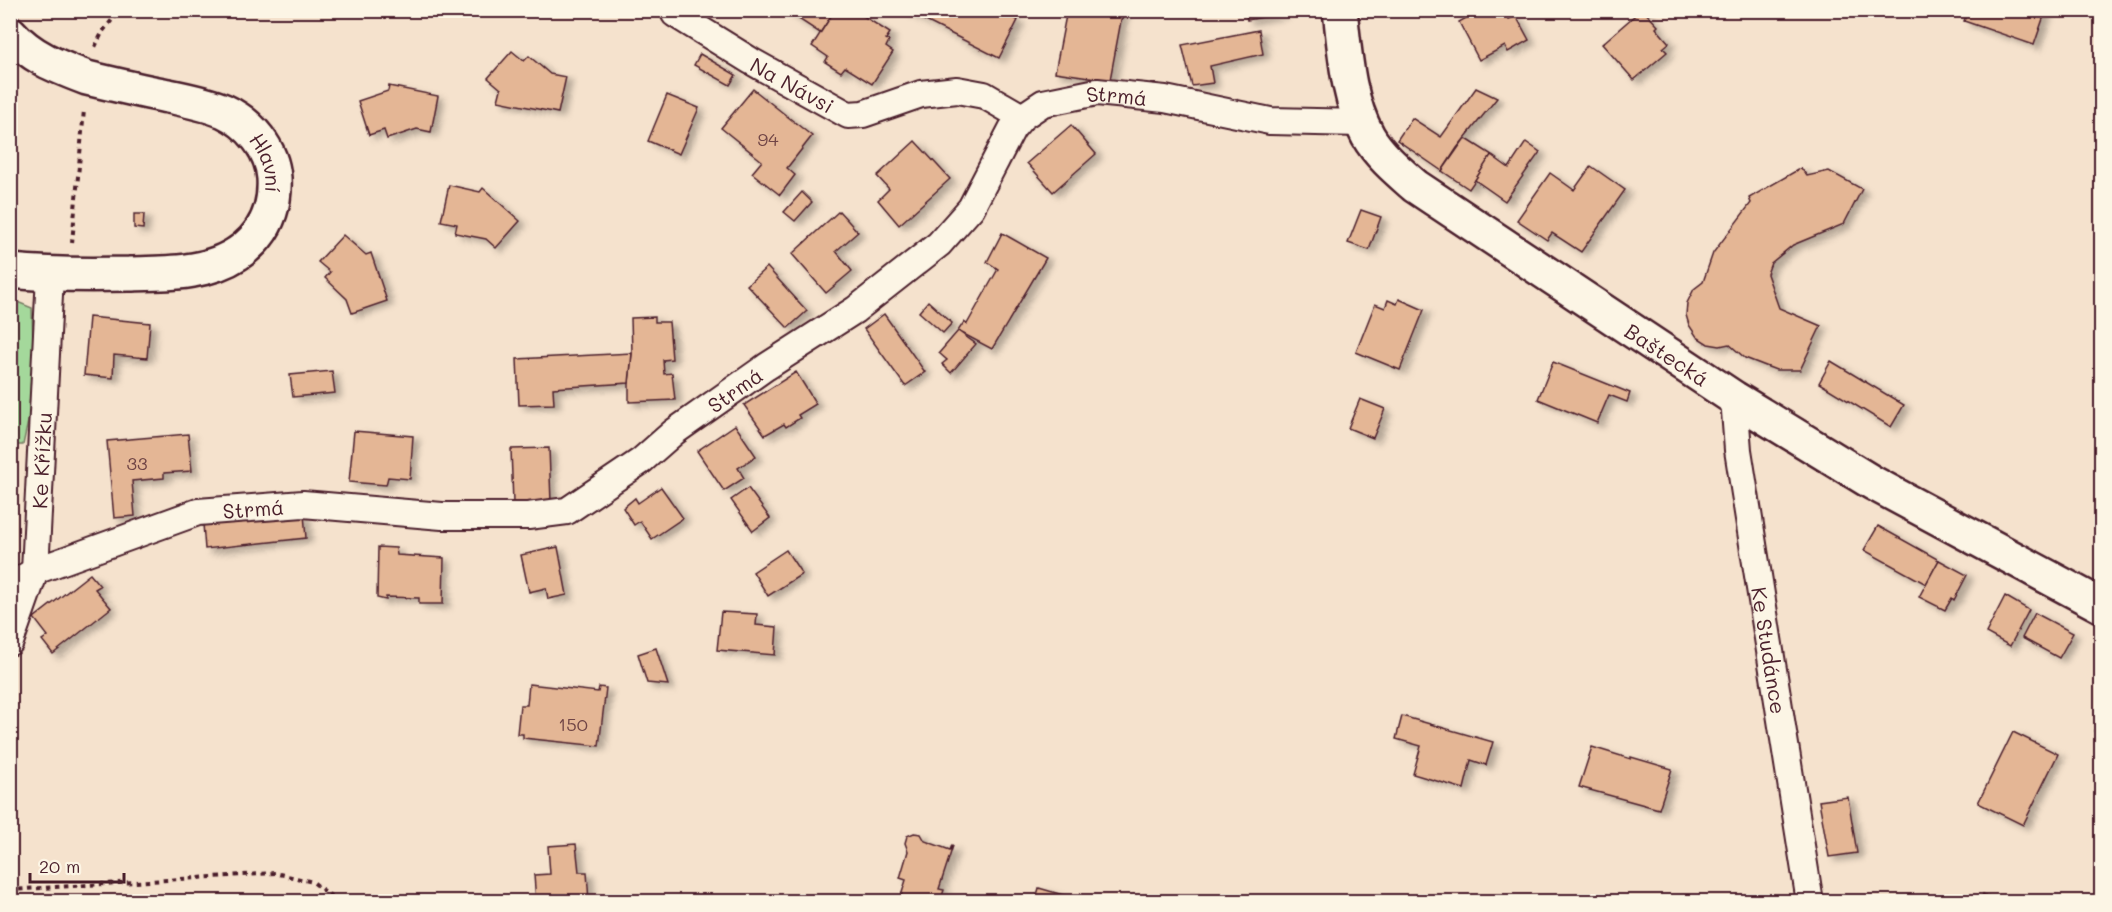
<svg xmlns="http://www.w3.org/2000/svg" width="2112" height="912" font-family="Mali,sans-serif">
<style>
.green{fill:#a4d89b;stroke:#777c63;stroke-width:1.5}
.building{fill:#e4b695;stroke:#4a1f2b;stroke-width:1.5;filter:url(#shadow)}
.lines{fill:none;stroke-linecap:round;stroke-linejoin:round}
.street-casing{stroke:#4a1f2b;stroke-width:30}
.secondary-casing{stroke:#4a1f2b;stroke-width:38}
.path{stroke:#4a1f2b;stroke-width:4;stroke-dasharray:4.5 4.5;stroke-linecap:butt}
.street{stroke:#fcf5e5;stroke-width:26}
.secondary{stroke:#fcf5e5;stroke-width:33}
.labels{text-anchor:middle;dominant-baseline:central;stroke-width:6;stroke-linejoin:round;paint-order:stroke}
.number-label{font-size:18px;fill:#704546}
.street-label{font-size:21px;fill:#4a1f2b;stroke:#fcf5e5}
</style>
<defs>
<filter id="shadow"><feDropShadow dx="6" dy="4" stdDeviation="3" flood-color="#0004"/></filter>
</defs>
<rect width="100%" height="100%" fill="#f5e2cd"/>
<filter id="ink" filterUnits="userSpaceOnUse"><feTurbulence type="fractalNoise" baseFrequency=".0167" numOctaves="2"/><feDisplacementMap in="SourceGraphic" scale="12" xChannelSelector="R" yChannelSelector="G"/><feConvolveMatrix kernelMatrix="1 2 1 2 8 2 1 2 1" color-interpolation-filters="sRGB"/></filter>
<g filter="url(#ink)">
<polygon class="green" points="10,299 32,308 34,393 23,445 11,445"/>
<g class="building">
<polygon points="785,10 826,10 832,15 820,33"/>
<polygon points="835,10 854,10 890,33 886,39 889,41 886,47 893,52 872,84 845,67 841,72 825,62 828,57 812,46"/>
<polygon points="904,10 998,10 1018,20 999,58"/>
<polygon points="1067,10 1123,10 1110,80 1055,72"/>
<polygon points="1245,10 1283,10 1283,13 1247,20"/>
<polygon points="1480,10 1504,10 1509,19 1516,16 1529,40 1508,52 1505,46 1479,60 1459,22"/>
<polygon points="1641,10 1643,10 1658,26 1656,28 1669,43 1663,48 1667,52 1634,80 1602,44"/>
<polygon points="1968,10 2046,10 2034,45 1964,21"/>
<polygon points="1259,30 1263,54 1210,66 1213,83 1192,86 1182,45"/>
<polygon points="512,51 524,61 529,56 550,74 566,77 558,113 498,101 501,89 488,78"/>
<polygon points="700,54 736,75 730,85 694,65"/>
<polygon points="389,86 438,96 431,132 417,129 387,139 384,130 369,135 358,101 388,91"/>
<polygon points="1476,88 1497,98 1457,148 1442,171 1397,140 1412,118 1441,137"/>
<polygon points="753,89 812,136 787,168 795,175 780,195 752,173 762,161 721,128"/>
<polygon points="667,95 699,108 679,154 648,141"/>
<polygon points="1071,125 1096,154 1053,192 1027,163"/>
<polygon points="1465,138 1492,155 1469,189 1442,171"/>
<polygon points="915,141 950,179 899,225 878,200 889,189 877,176"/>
<polygon points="1526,142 1540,152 1505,201 1475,180 1491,155 1509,168"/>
<polygon points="1591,166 1625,190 1581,252 1552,233 1547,240 1517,220 1550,173 1574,190"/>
<polygon points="1801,168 1807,176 1829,171 1862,189 1844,224 1793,245 1771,263 1767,274 1779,308 1821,326 1800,370 1776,370 1745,358 1729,344 1720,346 1708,344 1697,337 1689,325 1686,315 1687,303 1694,289 1703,282 1713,253 1751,203 1749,198"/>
<polygon points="449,185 480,192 483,188 520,221 496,248 486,239 455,233 457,224 441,221"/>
<polygon points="802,192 812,202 795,221 784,212"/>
<polygon points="1361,210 1381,217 1369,250 1348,243"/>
<polygon points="839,211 858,232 836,251 852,271 826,293 792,254"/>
<polygon points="134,214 144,214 143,229 134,228"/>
<polygon points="1002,233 1046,258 992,349 958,331 964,322 967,324 998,269 987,262"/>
<polygon points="343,235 366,255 371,253 387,301 352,313 347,299 325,278 330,272 318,262"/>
<polygon points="767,267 807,311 788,328 747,285"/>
<polygon points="1399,299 1424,310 1400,370 1356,352 1375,304 1385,308 1388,300 1397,304"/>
<polygon points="928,301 952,323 943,333 919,312"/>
<polygon points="884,314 925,372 905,386 864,329"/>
<polygon points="89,317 150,323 147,358 114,355 113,378 84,375"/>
<polygon points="655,317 655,322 669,322 672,359 663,360 664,374 672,373 675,400 629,402 629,383 632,353 631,318"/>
<polygon points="958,331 976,344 951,373 942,364 947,360 939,353"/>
<polygon points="632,353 629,383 553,388 554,404 519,405 517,359"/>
<polygon points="1831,361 1904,405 1891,427 1819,383"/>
<polygon points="1553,362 1630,393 1627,402 1609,395 1597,423 1538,399"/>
<polygon points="332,371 335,393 293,397 290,375"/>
<polygon points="796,372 816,404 798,415 800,418 786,427 784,424 765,435 744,405"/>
<polygon points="1360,399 1385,409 1373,438 1348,428"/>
<polygon points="735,425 756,456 738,468 744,478 724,491 697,451"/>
<polygon points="354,431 413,436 410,479 388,477 386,485 349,482"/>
<polygon points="188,434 192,471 164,473 164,478 132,481 135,516 114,518 107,441"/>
<polygon points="549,448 551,502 513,503 511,449"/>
<polygon points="661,487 683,518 652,539 640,521 634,525 623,508 635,498 638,503"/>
<polygon points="748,488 770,518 753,531 731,500"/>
<polygon points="304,514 306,538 205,549 203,524"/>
<polygon points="1878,526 1939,560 1926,584 1864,550"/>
<polygon points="378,547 396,548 397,555 444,558 443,604 419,604 419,598 386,597 386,600 377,598"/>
<polygon points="558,547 567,595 548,599 546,588 529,592 521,555"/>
<polygon points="786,550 802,574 768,596 753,572"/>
<polygon points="1939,560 1967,575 1954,600 1952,598 1945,610 1919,597"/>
<polygon points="90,574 100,586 95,589 111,608 53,654 42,640 48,636 34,618"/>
<polygon points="2005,596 2029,610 2010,646 1986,633"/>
<polygon points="721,612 757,614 756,625 777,627 775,655 717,650"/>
<polygon points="2035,613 2073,633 2059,658 2022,638"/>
<polygon points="656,648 668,685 647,683 638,654"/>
<polygon points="529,684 598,692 599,687 606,688 599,746 523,738 523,734 517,734 520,705 527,705"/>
<polygon points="1402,716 1493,742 1486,765 1471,760 1464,789 1413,774 1421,746 1396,739"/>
<polygon points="2102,717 2102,735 2094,731"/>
<polygon points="2013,732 2058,754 2023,825 1978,803"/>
<polygon points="1592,747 1631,759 1631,757 1672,769 1659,809 1579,787"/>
<polygon points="1848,797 1857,853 1829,857 1819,801"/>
<polygon points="914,833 921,834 925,841 950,850 952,845 953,846 939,889 944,890 940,902 920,902 901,896 906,880 900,878 908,851 905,843 907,836"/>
<polygon points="576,844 579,872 587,872 589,902 536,902 534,875 550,874 548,846"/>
<polygon points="1039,888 1087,902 1035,902"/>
<polygon points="1983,894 1999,902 1979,902"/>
</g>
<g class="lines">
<g class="street-casing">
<g id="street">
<path id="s1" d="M675,10V14L751,61L848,115L863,114L921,94L957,90L984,95L1022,117"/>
<path id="s2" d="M1734,398L1738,450L1810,902"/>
<path id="s3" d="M10,586L35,571L198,512L303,504L442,516H528L567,511L641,461L674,432L766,367L855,310L939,244L971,208L1012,129L1022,117L1043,103L1097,92L1165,99L1270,121L1362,123"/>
<path id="s4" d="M10,642L35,571L50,275"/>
</g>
</g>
<g class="secondary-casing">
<g id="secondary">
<path id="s5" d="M1340,10C1345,52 1347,98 1368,136C1379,155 1398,171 1415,186L1734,398L1873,483L2102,606"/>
<path id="s6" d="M10,33C31,57 58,67 87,78C112,84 137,90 163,95C183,99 205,103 224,111C250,123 272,149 274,178C277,230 242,262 193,270C172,274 150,273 129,274C89,275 50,275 10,271"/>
</g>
</g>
<g class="path">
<polyline points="95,47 103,31 120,10"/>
<polyline points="72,243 84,110"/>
<polyline points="10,890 275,873 313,882 338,902"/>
</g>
<use href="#street" class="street"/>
<use href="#secondary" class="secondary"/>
</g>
</g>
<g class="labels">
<g class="number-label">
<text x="768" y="139">94</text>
<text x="137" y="463">33</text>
<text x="573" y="724">150</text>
</g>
<g class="street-label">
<text stroke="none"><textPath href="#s1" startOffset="141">Na Návsi</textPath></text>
<text stroke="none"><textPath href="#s3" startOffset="1284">Strmá</textPath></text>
<text stroke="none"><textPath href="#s6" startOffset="302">Hlavní</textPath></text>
<text stroke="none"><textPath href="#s5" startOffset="502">Baštecká</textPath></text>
<text stroke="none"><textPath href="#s3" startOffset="780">Strmá</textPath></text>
<text stroke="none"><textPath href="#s4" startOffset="186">Ke Křížku</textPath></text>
<text stroke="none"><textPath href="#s3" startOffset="258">Strmá</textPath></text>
<text stroke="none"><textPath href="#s2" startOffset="255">Ke Studánce</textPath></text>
</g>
</g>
<rect width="2112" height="912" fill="none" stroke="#fcf5e5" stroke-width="36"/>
<rect x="18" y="18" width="2076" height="876" fill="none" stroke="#4a1f2b" stroke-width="2" filter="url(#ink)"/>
<path d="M30 873v9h94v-9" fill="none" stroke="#4a1f2b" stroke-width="3"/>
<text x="39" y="873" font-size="18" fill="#4a1f2b" stroke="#fcf5e5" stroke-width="4.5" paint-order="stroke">20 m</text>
</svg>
